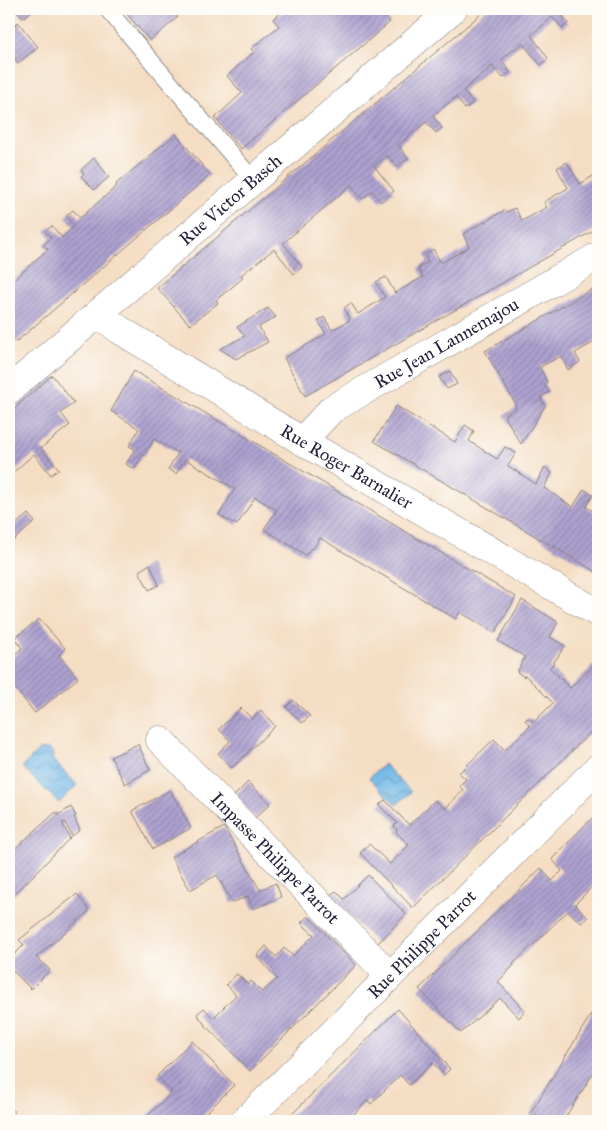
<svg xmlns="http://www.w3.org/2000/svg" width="607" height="1130" font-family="'IM FELL Great Primer',serif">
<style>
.water{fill:url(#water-waves);stroke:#486c91}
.building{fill:url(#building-hatch)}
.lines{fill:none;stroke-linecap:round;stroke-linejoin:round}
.service-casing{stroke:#8b807e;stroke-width:18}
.minor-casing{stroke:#8b807e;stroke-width:29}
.service{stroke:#fff;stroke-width:16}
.minor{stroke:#fff;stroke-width:28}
.labels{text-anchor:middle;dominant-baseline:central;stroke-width:4;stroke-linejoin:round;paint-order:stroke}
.street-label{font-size:18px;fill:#22223b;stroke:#fdfcf7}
</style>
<defs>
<pattern id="water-waves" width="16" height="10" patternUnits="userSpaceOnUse" patternTransform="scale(1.25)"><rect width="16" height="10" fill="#6fb7e7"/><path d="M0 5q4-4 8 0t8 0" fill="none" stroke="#5b94bc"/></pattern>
<pattern id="building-hatch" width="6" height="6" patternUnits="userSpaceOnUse" patternTransform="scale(1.25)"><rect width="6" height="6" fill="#aea2d0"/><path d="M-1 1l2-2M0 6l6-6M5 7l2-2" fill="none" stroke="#8d84aa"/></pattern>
</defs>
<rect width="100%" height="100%" fill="#fdfcf7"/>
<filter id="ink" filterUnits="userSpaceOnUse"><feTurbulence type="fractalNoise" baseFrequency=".02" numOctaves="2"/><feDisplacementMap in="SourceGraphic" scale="10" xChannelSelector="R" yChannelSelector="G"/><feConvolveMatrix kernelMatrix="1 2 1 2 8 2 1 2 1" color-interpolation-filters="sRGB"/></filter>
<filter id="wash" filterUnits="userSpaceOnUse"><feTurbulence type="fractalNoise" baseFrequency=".0096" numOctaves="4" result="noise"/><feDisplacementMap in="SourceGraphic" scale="20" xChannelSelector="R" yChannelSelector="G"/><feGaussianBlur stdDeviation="1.12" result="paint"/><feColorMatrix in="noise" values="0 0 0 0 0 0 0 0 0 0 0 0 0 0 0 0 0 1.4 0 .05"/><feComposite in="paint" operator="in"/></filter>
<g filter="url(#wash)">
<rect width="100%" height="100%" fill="#f4ddc2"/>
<g class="water">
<path d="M40,749L42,750L49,749C53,752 54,755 52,759L77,785L59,803L22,767Z"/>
<polygon points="384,764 411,792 396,805 369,778"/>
</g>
<g id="blocks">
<g class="building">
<polygon points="16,9 34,9 23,18"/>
<polygon points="131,9 172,9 178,17 150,41 126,13"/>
<polygon points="286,9 353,9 355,11 359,9 378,9 390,22 241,149 215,118 242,93 227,76 254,52 251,49 279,26 273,19"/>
<polygon points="487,9 561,9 558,11 568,23 562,28 552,17 531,35 548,58 541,65 522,43 501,60 510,72 503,78 492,66 463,91 473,103 465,109 456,97 433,116 442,128 436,133 426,122 398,145 408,158 397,167 387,155 374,166 394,191 381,202 372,191 362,199 351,185 283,243 302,267 294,274 274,249 241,275 243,278 216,300 218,303 190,325 157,288"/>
<polygon points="18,22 38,47 18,63 9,51 9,31"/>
<polygon points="176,134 210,175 16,342 9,334 9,284 48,249 43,245 51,238 45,231 52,226 62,238 74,226 66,216 73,210 80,218 117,186 116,184"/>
<polygon points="94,158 109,177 94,190 81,176 84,174 81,170"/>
<polygon points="567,162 580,184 598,173 598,228 305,396 284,358 326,334 318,321 324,317 332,330 350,320 344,308 351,303 358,314 385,297 376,282 386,277 395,293 423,277 418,268 428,262 425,255 433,249 441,263 469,247 463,234 505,210 507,212 515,208 522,221 547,207 544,202 568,188 557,168"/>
<polygon points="598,286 598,340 575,353 580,362 568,370 561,356 540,367 547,382 544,384 549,392 540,397 545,406 521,444 504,415 516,408 515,403 485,351"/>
<polygon points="268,308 276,317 259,327 268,342 236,359 220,349 245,336 237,327"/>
<polygon points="134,371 516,597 495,633 460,612 456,619 320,538 313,549 311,548 306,555 264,529 277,510 255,497 237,525 225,519 219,515 235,489 185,459 176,474 168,469 178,453 154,439 144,456 143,455 134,469 126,464 135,449 129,446 139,429 111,411"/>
<polygon points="450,371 457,384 447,389 439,377"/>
<polygon points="52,375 74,403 61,413 70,425 41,448 59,469 51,475 34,454 9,476 9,413"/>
<polygon points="396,406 455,442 465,425 474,431 469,441 497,459 505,447 516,453 508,466 536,484 545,467 552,473 544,488 573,507 584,489 593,495 586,507 598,514 598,573 374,441"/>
<polygon points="28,514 35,522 9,544 9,530"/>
<polygon points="150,564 159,585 149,590 139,571"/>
<polygon points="522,600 558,622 550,637 565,646 550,668 570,688 598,661 598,725 413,908 360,853 369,844 390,864 409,845 396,832 397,830 394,826 397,823 379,805 385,800 409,825 435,800 445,809 463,790 459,786 466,779 459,773 466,766 494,739 505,750 530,726 525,720 529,718 534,722 553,703 525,675 524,677 517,672 525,657 498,641"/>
<polygon points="39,619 65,648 59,655 78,678 35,713 9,681 9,660 22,648 15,638"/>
<polygon points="293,700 310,716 302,723 286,707"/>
<polygon points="241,708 252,719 261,710 275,726 232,768 218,753 230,741 219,729"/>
<polygon points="138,744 150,770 125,784 111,757"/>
<polygon points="248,782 270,804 255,818 234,796"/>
<polygon points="170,790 191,828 153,849 132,811"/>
<polygon points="71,807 76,816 74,817 80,830 72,836 65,822 62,823 70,838 9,900 9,854 56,812 58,815"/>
<polygon points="598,812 598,881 575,904 588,918 581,923 568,911 513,964 514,965 498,982 525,1011 519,1018 500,998 461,1033 419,989 541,868 552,881 562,871 552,859"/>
<polygon points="224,827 260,890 276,883 281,897 253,909 248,896 232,903 217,875 190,890 171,857"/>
<polygon points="368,875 406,914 377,944 330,895 336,891 344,899"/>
<polygon points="77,894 89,910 85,915 36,957 50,970 31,989 9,967 9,960 24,945 19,940"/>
<polygon points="308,916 356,965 250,1071 205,1025 197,1014 204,1008 213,1018 236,995 226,984 237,974 248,985 251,981 262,992 277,979 257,956 266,946 276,957 284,948 293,956 314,935 301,923"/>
<polygon points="598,1003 598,1066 563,1121 548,1121 530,1114"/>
<polygon points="398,1009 450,1069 444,1075 433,1063 409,1085 400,1075 371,1104 368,1100 347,1121 285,1121"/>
<polygon points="192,1041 234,1085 198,1121 142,1121 172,1092 157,1076"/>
<polygon points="9,1107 15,1112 9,1119"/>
</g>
</g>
</g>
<g filter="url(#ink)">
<use href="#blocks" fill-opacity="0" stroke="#8b807e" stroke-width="1"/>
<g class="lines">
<g class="service-casing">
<polyline id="service" points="107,9 254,181"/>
</g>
<g class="minor-casing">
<g id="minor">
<path id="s1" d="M99,314L120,330L302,441L598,613"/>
<path id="s2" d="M9,390L453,9"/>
<path id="s3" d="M302,441L332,409L598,256"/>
<path id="s4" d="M160,740L390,976"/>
<path id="s5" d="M245,1121L598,768"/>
</g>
</g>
<use href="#service" class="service"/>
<use href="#minor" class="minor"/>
</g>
</g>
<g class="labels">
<g class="street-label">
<text stroke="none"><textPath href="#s2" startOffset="292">Rue Victor Basch</textPath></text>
<text stroke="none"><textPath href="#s3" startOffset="176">Rue Jean Lannemajou</textPath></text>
<text stroke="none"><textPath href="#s1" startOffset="291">Rue Roger Barnalier</textPath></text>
<text stroke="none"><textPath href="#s4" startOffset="165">Impasse Philippe Parrot</textPath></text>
<text stroke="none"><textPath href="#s5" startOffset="250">Rue Philippe Parrot</textPath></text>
</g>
</g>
<rect width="607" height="1130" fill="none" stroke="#fdfcf7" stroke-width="30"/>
</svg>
